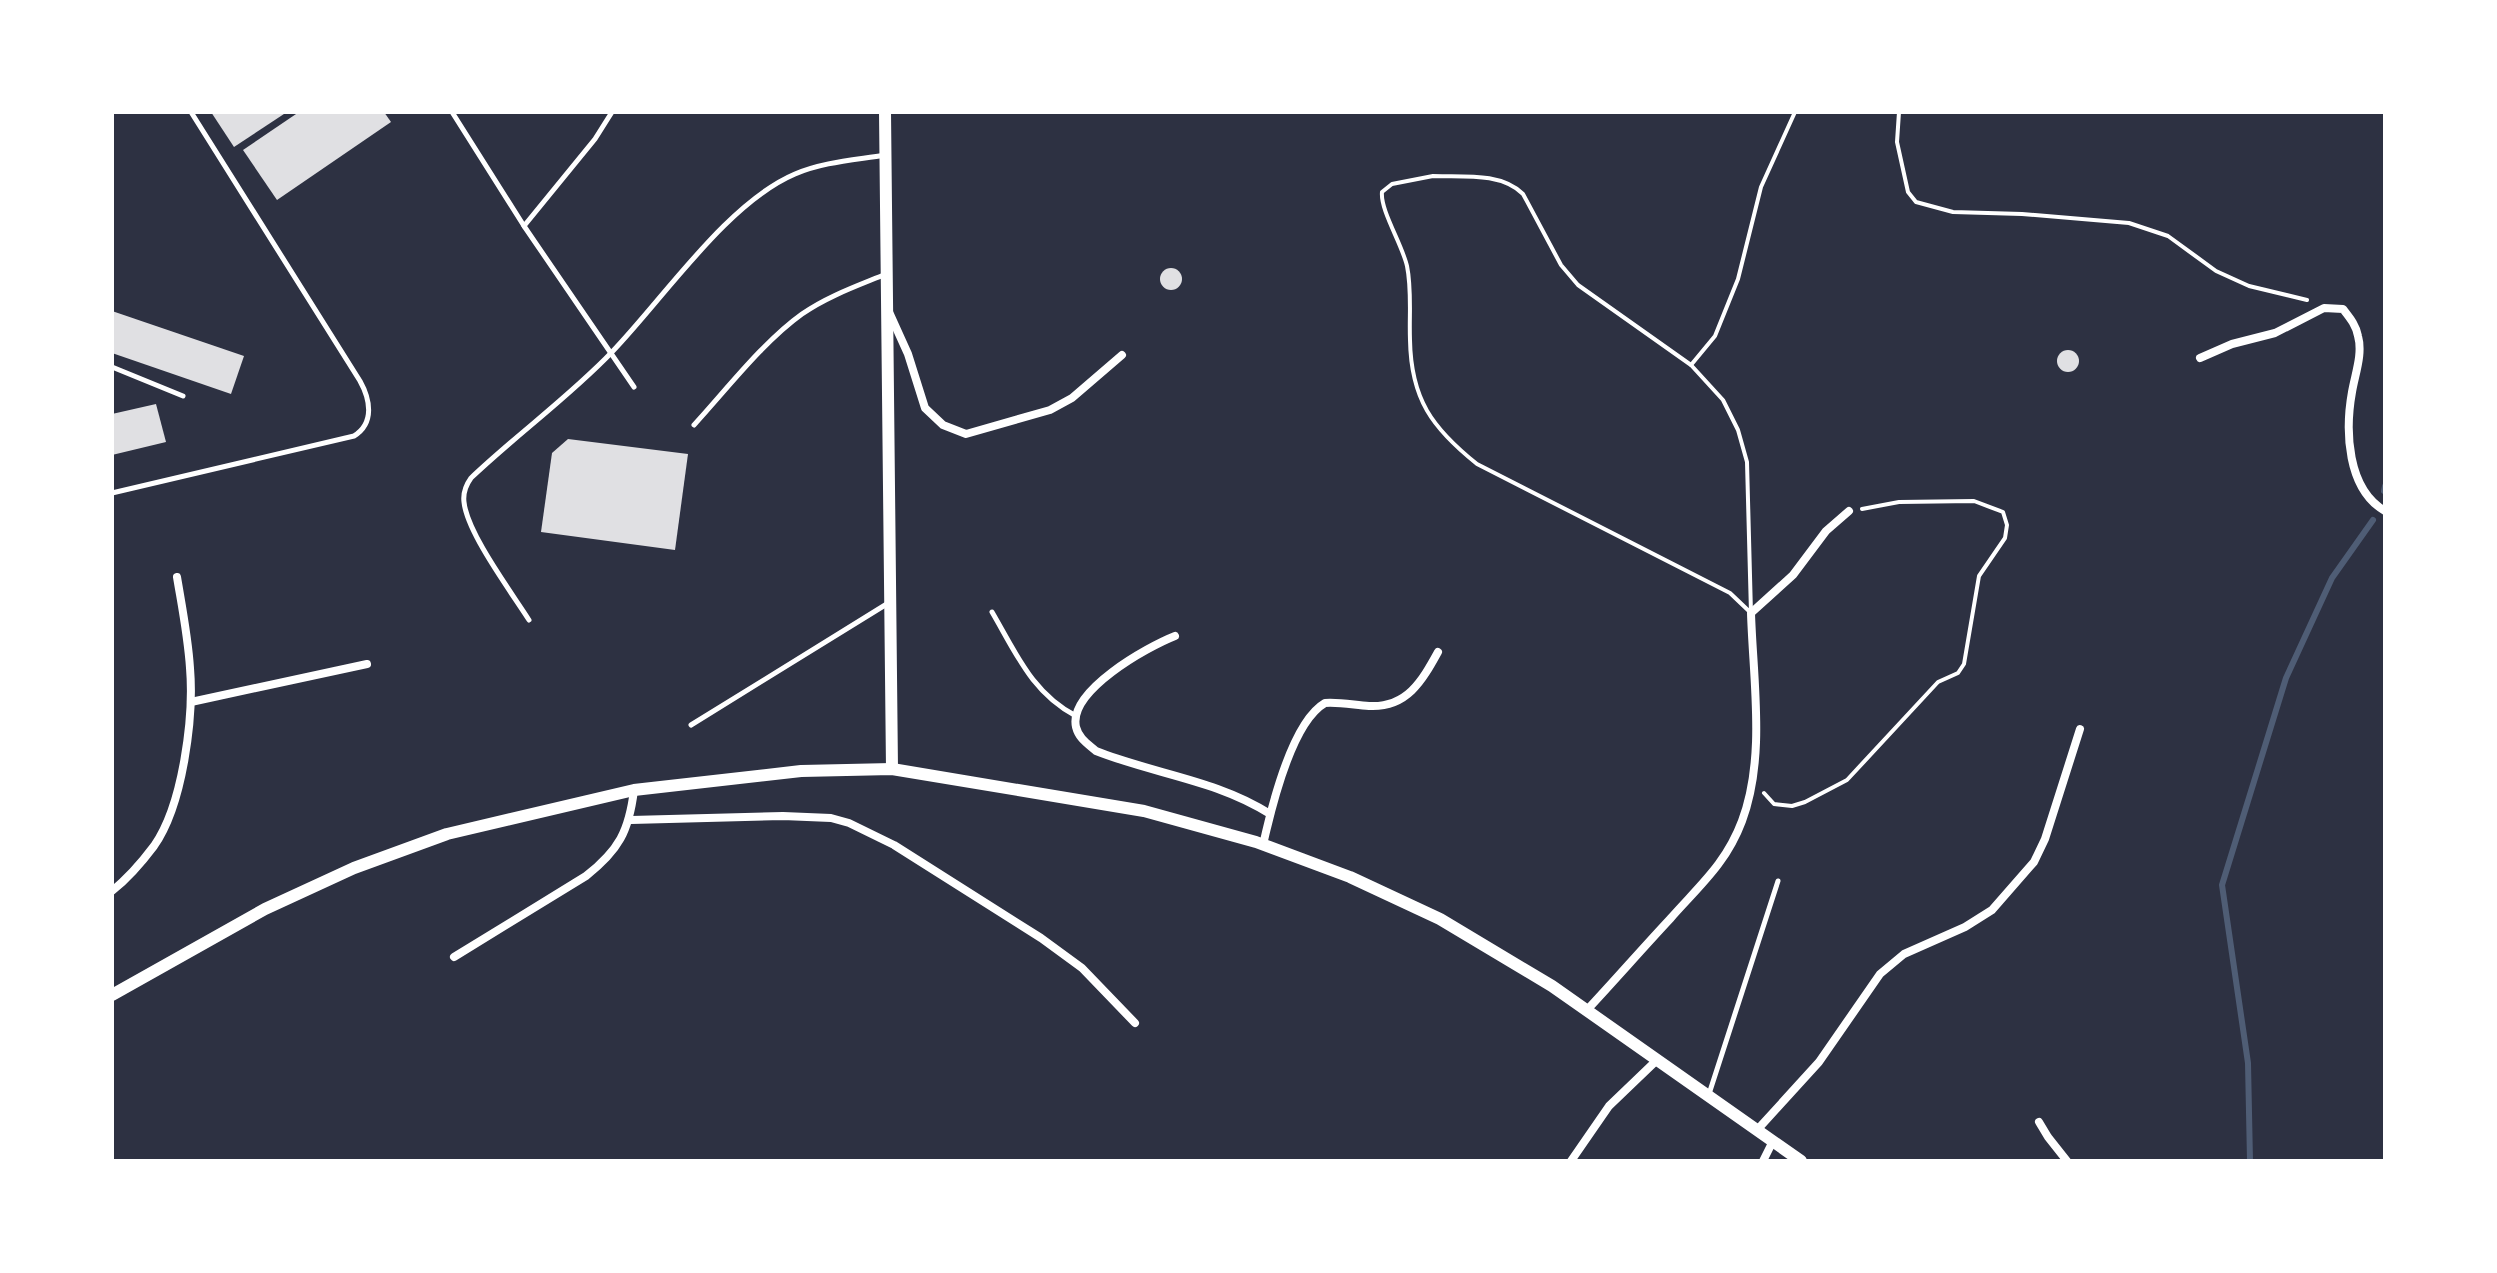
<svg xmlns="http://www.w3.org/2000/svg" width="2497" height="1273" font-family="'Golos Text',sans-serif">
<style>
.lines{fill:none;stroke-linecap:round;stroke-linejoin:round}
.stream{stroke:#4f5d75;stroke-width:6}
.building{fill:#e0e0e3}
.path{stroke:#fff;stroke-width:4}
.service{stroke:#fff;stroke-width:5}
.minor{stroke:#fff;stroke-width:8}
.tertiary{stroke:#fff;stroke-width:12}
</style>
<rect width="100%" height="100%" fill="#2d3142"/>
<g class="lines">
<g class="stream">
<polyline points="2384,491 2385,486"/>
<polyline points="2250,1161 2248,1063 2222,885 2286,678 2332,578 2373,520"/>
</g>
</g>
<g class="building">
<polygon points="211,112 287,112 234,147"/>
<polygon points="299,112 384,112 391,122 277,200 243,150"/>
<circle cx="1171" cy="279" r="11"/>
<polygon points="112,311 244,356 231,394 112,353"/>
<circle cx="2068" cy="361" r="11"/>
<polygon points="156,404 166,442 112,455 112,414"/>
<polygon points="568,439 688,454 675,550 541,532 552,453"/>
</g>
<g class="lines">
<g class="path">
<polyline points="1899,112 1897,142 1908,192 1916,202 1953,212 2022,214 2129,223 2168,236 2216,271 2249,286 2307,300"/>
<path d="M1433,176C1462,177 1501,172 1523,194L1561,265L1578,285L1691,365L1723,400L1738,430L1747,462L1751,613L1730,593L1477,464C1432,428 1411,399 1410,340C1409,316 1412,290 1407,266C1402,244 1380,210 1382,192L1392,184Z"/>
<polyline points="1691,365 1715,336 1738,279 1761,187 1795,112"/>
<polyline points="1764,793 1774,804 1792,806 1805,802 1847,780 1938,682 1958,673 1964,664 1979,576 2005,538 2007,525 2003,512 1974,501 1899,502 1862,509"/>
</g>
<g class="service">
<polyline points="452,112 524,226 634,387"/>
<polyline points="524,226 595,139 612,112"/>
<polyline points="112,367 183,396"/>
<path d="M694,425C727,389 763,342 802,314C828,296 857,286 886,274"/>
<path d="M112,493L354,436C375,423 370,399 360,381L191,112"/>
<path d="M992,612C1016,653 1032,693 1076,716"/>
<path d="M529,620C512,593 467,533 464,502C463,494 466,485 471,478C516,435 569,397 612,352C664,298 727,203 795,174C823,162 855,160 885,155"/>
<polyline points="691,725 890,602"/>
<polyline points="1709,1094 1778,881"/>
</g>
<g class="minor">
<polyline points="889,312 908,354 925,408 943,425 966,434 1050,410 1072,398 1122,355"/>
<path d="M2200,358L2232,344L2275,333L2324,308L2343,309C2350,318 2356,325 2358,336C2363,354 2355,374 2352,392C2345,431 2347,489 2385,511"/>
<path d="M1175,636C1147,647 1068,691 1076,727C1079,739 1088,744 1096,751C1154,774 1217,780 1270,814"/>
<polyline points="191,702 367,664"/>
<polyline points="631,820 783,816 831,818 849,823 894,845 1041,938 1082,968 1135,1023"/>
<path d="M1263,845C1271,809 1292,722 1325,703C1340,702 1354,705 1369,706C1407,708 1422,681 1438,652"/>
<path d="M112,891C127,879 142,862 154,846C183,805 194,717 190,668C188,637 182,607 177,577"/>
<path d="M454,957L586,876C619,850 629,831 634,790"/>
<path d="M1587,1010C1615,980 1642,949 1670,919C1699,886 1726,864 1742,821C1766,757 1753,680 1751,613L1793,575L1826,531L1849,511"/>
<polyline points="2039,1122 2048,1137 2067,1161"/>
<polyline points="1758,1129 1819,1062 1880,974 1904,954 1965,927 1992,910 2034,862 2045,839 2080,729"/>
<polyline points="1571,1161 1609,1106 1658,1059"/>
<polyline points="1763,1161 1773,1141"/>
</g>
<g class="tertiary">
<polyline points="885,112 892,769"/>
<polyline points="112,995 265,909 354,868 447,834 634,790 801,771 892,769 1144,811 1256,842 1350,877 1440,919 1552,986 1801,1161"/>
</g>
</g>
<rect width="2497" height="1273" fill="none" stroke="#ffffff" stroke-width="228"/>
</svg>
